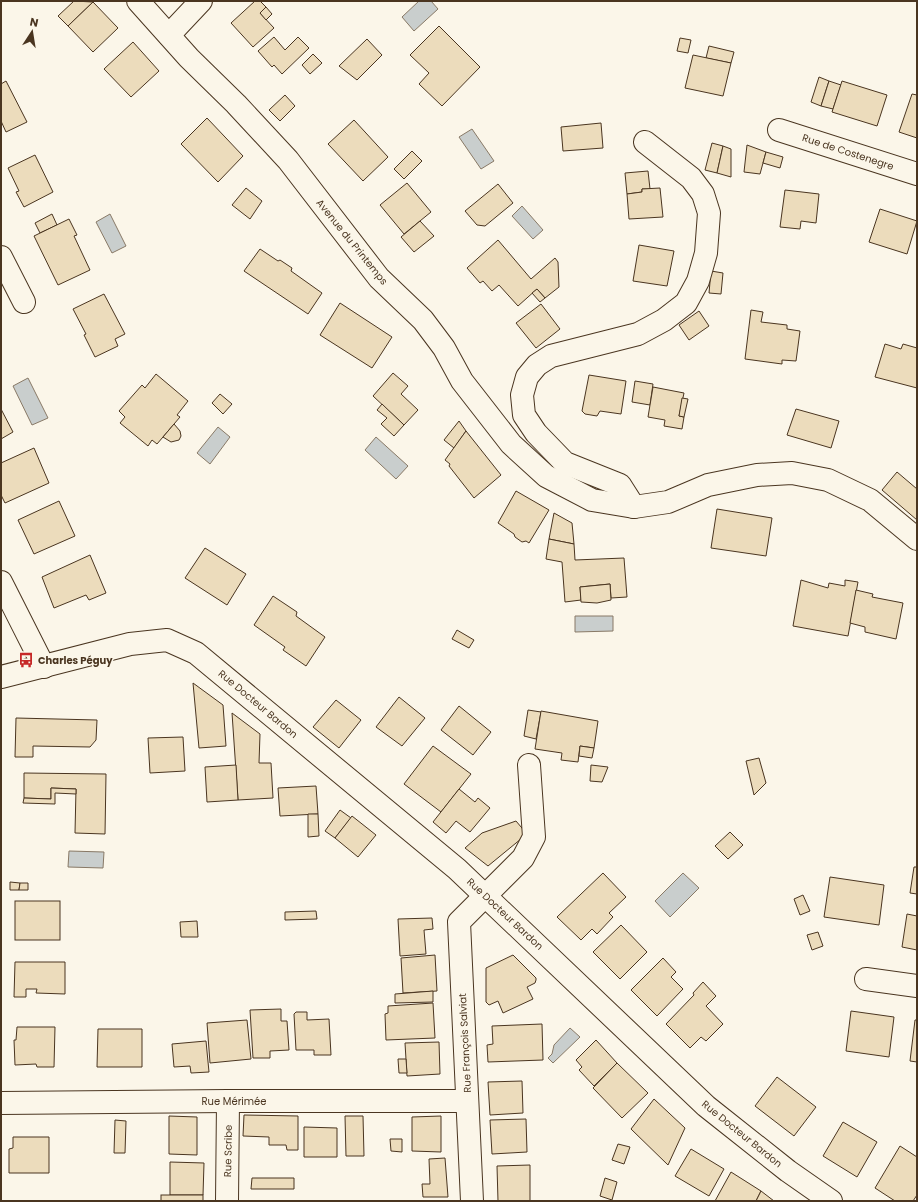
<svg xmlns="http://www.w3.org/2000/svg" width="918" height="1202" font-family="Poppins,sans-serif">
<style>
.water{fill:#c9cecd;stroke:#887966}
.building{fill:#ecdcbc;stroke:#4a3520}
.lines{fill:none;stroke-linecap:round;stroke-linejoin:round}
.minor-casing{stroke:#4a3520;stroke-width:24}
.minor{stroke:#fbf6e9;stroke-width:22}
.labels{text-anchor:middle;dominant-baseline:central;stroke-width:3;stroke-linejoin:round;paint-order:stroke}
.street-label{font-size:10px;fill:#4a3520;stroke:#fbf6e9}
.poi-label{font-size:10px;font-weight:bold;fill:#4a3520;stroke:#fbf6e9;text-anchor:start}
</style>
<rect width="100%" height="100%" fill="#fbf6e9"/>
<g class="water">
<polygon points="419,1 431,1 438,9 414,31 402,17"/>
<polygon points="472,129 494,161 481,169 459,137"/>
<polygon points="522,206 543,230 533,239 512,216"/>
<polygon points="110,214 126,246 112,253 96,222"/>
<polygon points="28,378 48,418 32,425 13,386"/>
<polygon points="218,427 230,437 210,464 197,453"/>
<polygon points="376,437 408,466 396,479 365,450"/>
<polygon points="575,616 613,616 613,631 575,632"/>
<polygon points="69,851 104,852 103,868 68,867"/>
<polygon points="683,873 699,888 670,917 655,901"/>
<polygon points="570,1028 580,1037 553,1063 548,1058 552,1054 554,1045"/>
</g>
<g class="building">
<polygon points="74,1 93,2 68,26 58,16"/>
<polygon points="255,1 260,1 266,7 260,13 274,28 253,47 231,23"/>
<polygon points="93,2 118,28 93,52 68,26"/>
<polygon points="266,7 272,14 266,20 260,13"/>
<polygon points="439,26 480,67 442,106 419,84 429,73 410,55"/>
<polygon points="274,37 285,50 298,37 309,48 282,74 274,65 272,67 258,51"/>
<polygon points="680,38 691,40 688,53 677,51"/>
<polygon points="367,39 382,55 357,80 339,66"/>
<polygon points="133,42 159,71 131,97 104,69"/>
<polygon points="709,46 734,52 731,63 706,58"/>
<polygon points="313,54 322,63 310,74 302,65"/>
<polygon points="693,55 731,63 723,96 685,88"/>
<polygon points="819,77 829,81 821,106 811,102"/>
<polygon points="6,81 27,122 6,132 1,121 1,84"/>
<polygon points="829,81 841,85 833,109 821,106"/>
<polygon points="842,81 887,95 877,126 832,112"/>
<polygon points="912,94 917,95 917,138 899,132"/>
<polygon points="285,95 295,106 280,121 269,110"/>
<polygon points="207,118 243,156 218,182 181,144"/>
<polygon points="354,120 388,157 363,181 328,144"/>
<polygon points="601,123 603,148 563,151 561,127"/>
<polygon points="712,143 723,146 717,173 705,170"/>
<polygon points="747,145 766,152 760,174 744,172"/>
<polygon points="723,146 731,149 731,177 717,173"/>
<polygon points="412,151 422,161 404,179 394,169"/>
<polygon points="766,152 783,157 780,168 763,163"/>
<polygon points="35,155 53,192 24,207 16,192 19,191 8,168"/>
<polygon points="648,171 650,189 642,189 642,192 627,194 625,173"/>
<polygon points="407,183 431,212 404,234 380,205"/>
<polygon points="498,184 513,203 485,226 477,225 465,211"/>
<polygon points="246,188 262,201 250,219 232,205"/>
<polygon points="660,188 663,217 629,219 627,194 642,192 642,189"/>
<polygon points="785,190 819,194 816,223 801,221 800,229 780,227"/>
<polygon points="880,209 917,221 907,254 869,242"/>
<polygon points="52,214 57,225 40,233 35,223"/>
<polygon points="69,219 77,235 74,236 90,270 58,285 34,236"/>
<polygon points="420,221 434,236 414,252 401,237"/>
<polygon points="498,240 531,279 555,258 558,262 559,287 545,298 537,289 518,306 499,285 492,291 483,281 480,283 467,268"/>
<polygon points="639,245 674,251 667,286 633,281"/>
<polygon points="260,249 278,261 280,260 292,268 291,271 322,293 308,314 244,271"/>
<polygon points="711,271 723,273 721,294 709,293"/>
<polygon points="537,289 545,298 540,302 532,293"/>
<polygon points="104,294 125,334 115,339 118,346 95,357 84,335 86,334 73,309"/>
<polygon points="340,303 392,337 372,368 320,335"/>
<polygon points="541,304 560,329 536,348 516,323"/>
<polygon points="751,310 763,312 761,322 787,325 787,329 800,331 796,361 782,360 782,364 745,359"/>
<polygon points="699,311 709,326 689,340 679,325"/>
<polygon points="885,344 901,349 903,344 917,348 917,388 875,377"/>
<polygon points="393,373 408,386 401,394 418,410 404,425 373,396"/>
<polygon points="156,374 188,401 177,415 180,417 157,444 152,440 148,446 120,423 125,417 119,411 142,385 145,388"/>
<polygon points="589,375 626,381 621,414 600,411 597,416 585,414 582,411"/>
<polygon points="635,381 653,384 650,405 632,402"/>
<polygon points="653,387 684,393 679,416 684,417 682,429 664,426 665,420 648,417"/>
<polygon points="220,394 232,404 223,414 212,403"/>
<polygon points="682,398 688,399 684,417 679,416"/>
<polygon points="382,404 404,425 394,436 381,424 387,418 377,410"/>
<polygon points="1,409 13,432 1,439"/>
<polygon points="796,409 839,421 831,448 787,435"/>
<polygon points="459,421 466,431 454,448 444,440"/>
<polygon points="174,424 180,431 181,436 179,440 171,442 163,437"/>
<polygon points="466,431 501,475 474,498 449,466 450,464 445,460"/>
<polygon points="34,448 49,483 5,503 1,495 1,463"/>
<polygon points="897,472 917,489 917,520 882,490"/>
<polygon points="516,491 549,510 529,543 526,541 522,542 515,537 514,534 498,523"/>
<polygon points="59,501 75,536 34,554 18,520"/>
<polygon points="717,509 772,518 766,556 711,548"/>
<polygon points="554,513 572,523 574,544 549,539"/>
<polygon points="549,539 574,544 575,560 624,558 627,597 611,598 610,584 580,587 581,600 565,602 562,562 546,559"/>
<polygon points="205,548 246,574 227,605 185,578"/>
<polygon points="90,555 106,593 89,600 86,595 54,608 42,577"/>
<polygon points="801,580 828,588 829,583 845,586 845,580 858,582 848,636 793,626"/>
<polygon points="610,584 611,600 597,603 581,602 580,587"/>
<polygon points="856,590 873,594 872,597 903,603 896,639 865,632 865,627 850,623"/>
<polygon points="273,596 297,612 296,616 325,637 306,666 283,650 285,647 254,625"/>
<polygon points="457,630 474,640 469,648 452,639"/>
<polygon points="193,683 223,705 226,746 199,748"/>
<polygon points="399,697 425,718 402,746 376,727"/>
<polygon points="336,700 361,720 339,748 313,727"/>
<polygon points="459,706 491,732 473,755 441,730"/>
<polygon points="528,710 541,712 536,739 524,736"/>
<polygon points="541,711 598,721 594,748 580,746 578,762 561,760 562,753 535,749"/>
<polygon points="232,713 260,734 259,763 271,763 273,798 238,800"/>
<polygon points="16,718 97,720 96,740 90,747 33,746 33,757 15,757"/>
<polygon points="183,737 185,771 150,773 148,738"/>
<polygon points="433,746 471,774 441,812 404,784"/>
<polygon points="580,746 594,748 592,758 579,756"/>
<polygon points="759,758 766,783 754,795 746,761"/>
<polygon points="236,765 238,800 207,802 205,767"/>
<polygon points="591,765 608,767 602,782 590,781"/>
<polygon points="24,773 106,774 105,834 75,833 76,789 51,788 51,799 24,798"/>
<polygon points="316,786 318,814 280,816 278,788"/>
<polygon points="51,788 76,789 76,794 55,793 55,804 23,803 24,798 51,799"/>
<polygon points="459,789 475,802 478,798 490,808 470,832 456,821 446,833 433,822"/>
<polygon points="340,810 351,818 335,838 325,831"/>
<polygon points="308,814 318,814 319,836 308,837"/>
<polygon points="352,816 376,835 358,857 335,838"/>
<polygon points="516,821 527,834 488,866 465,848 482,833"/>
<polygon points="730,832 743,845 728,859 715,846"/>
<polygon points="914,867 917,867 917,894 910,893"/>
<polygon points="603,873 626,897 609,913 613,917 597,934 592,929 581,940 557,917"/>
<polygon points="830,877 884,885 879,925 824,917"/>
<polygon points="10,882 20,883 19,890 10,890"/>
<polygon points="20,883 28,883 28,890 19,890"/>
<polygon points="803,895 810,911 800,915 794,899"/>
<rect x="15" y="901" width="45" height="39"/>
<polygon points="316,911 317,919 285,920 285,912"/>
<polygon points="907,914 917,916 917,950 902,947"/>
<polygon points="432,918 433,929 424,930 426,954 400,956 398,919"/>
<polygon points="197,921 198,937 181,937 180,922"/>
<polygon points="621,925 647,952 620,979 593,952"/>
<polygon points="818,932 823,946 812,950 807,935"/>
<polygon points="435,955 437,991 403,993 401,958"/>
<polygon points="513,955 536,978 536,980 535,983 527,987 533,999 503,1013 498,1001 489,1005 486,1002 486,968"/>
<polygon points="663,958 676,972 671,977 683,989 657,1016 631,990"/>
<polygon points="15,962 65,962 65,994 36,993 37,989 26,989 26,997 14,997"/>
<polygon points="703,982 716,996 706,1006 723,1024 706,1041 701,1037 690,1048 666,1024 694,995 693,993"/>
<polygon points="433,991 433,1002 395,1003 395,994"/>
<polygon points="433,1003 435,1038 386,1040 385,1014 388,1013 388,1006"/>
<polygon points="281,1009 281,1021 287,1021 289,1050 270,1051 270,1058 253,1058 250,1010"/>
<polygon points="851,1011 894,1017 889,1057 846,1051"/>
<polygon points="296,1012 307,1012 307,1020 329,1019 331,1055 314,1055 314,1050 296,1050 294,1014"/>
<polygon points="247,1020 251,1059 210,1063 207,1023"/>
<polygon points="915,1020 917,1020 917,1062 910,1061"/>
<polygon points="542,1024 543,1060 488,1062 487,1045 493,1044 492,1026"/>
<polygon points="17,1027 55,1027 54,1067 37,1067 36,1064 15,1065 14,1040 16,1040"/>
<polygon points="98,1029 142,1029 142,1067 97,1067"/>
<polygon points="596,1040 617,1063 594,1086 579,1070 582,1067 576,1060"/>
<polygon points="206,1041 209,1072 191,1073 190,1066 174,1067 172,1044"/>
<polygon points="439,1042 440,1074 407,1076 405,1043"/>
<polygon points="398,1059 406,1059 407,1073 399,1073"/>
<polygon points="617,1063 648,1093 622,1118 593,1088"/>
<polygon points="777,1077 816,1107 794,1136 755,1106"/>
<polygon points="522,1081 523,1113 490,1115 488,1082"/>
<polygon points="654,1099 685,1128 668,1165 631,1129"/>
<polygon points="244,1115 298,1116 298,1150 287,1150 286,1145 269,1145 269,1137 243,1136"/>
<polygon points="169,1116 197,1117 197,1155 169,1154"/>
<polygon points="345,1116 363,1116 364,1156 346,1156"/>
<polygon points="441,1116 441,1152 412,1151 412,1117"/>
<polygon points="526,1119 527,1152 492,1154 490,1120"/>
<polygon points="115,1120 126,1121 125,1153 114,1153"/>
<polygon points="843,1122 877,1142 857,1177 823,1156"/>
<polygon points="304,1127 337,1128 337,1157 304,1157"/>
<polygon points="13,1137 49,1137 49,1173 9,1173 9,1149 13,1148"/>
<polygon points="390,1139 402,1139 402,1152 391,1151"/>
<polygon points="618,1144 630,1147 624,1164 612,1160"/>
<polygon points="900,1146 917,1157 917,1195 913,1201 895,1201 875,1188"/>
<polygon points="691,1149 724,1169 709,1196 675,1176"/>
<polygon points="445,1158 448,1197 423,1197 422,1184 430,1184 429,1159"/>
<polygon points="170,1162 204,1163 203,1195 170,1195"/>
<polygon points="530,1165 530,1201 498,1201 497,1166"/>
<polygon points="731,1172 761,1191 756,1201 715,1201"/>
<polygon points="252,1178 294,1178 294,1189 251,1189"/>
<polygon points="605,1178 617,1182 612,1200 600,1196"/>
<polygon points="761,1191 774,1201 756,1201"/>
<rect x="161" y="1195" width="42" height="6"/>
</g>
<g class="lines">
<g class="minor-casing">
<g id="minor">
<polyline points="138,1 189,58 236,104 288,160 379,278 423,320 444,348 462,381 511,444 546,476 592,500 634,507 668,502 708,485 757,475 792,473 828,480 870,500 917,539"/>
<polyline points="169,35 201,1"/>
<polyline points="779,130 917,174"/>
<polyline points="1,257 24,302"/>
<polyline points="634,507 620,485 565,463 536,433 524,415 522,395 527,377 537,365 551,356 638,334 664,320 686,303 698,281 706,253 709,213 703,194 691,178 645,142"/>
<polyline points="1,582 44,667"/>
<polyline points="1,677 130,644 167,640 196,653 457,869 706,1106 788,1171 831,1201"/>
<polyline points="866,979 917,986"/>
<polyline points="1,1103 228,1101 467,1101"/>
<polyline points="227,1201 228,1101"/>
<polyline points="472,1201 459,922 523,858 534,837 529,765"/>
</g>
</g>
<use href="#minor" class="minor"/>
</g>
<defs>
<g id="bus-bare" transform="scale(1.2)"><path d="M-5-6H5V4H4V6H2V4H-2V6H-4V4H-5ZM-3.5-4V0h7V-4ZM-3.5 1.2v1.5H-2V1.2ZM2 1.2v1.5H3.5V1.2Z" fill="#c62828" stroke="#fbf6e9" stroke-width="2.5" paint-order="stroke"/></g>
</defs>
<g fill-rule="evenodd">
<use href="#bus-bare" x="26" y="660"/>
</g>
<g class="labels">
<g class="street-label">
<text transform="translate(848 152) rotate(18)">Rue de Costenegre</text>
<text transform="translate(352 242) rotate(51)">Avenue du Printemps</text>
<text transform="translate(258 704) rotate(40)">Rue Docteur Bardon</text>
<text transform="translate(505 914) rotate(43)">Rue Docteur Bardon</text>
<text transform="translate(465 1043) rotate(-93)">Rue François Salviat</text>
<text x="234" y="1101">Rue Mérimée</text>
<text transform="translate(742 1134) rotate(39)">Rue Docteur Bardon</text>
<text transform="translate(228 1151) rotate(-89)">Rue Scribe</text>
</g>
<g class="poi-label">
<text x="38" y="660">Charles Péguy</text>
</g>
</g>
<rect width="918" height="1202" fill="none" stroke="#4a3520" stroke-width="4"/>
<g transform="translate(32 32) rotate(12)" stroke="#fbf6e9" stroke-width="3" paint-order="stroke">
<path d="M0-3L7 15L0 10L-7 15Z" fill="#4a3520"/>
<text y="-6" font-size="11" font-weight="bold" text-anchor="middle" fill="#4a3520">N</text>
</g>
</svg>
